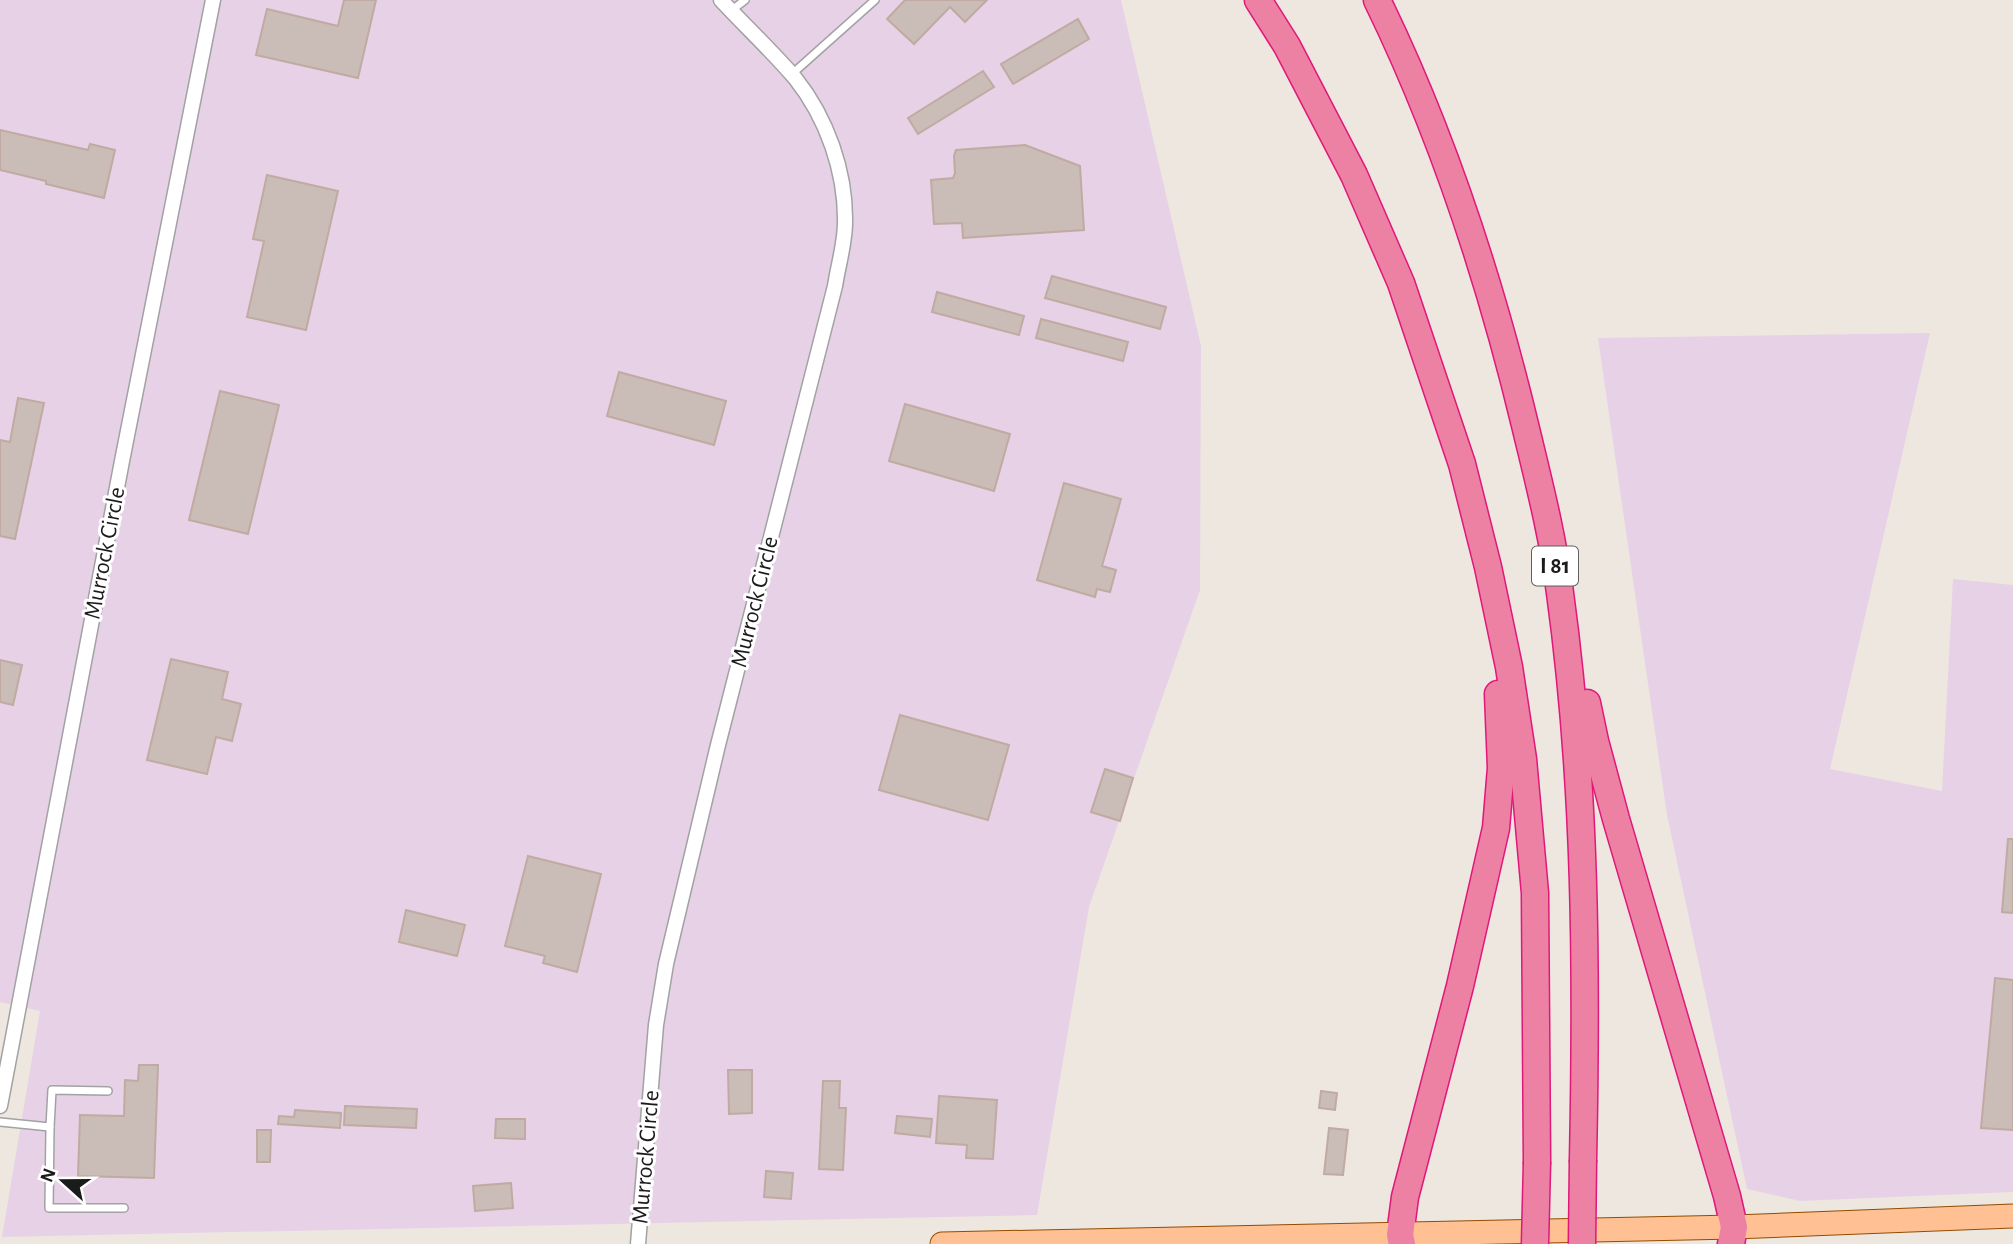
<svg xmlns="http://www.w3.org/2000/svg" width="2013" height="1244" font-family="'Alegreya Sans',sans-serif">
<style>
.industrial{fill:#e7d1e7}
.building{fill:#cabcb6;stroke:#c0aaa1;stroke-width:2}
.lines{fill:none;stroke-linecap:round;stroke-linejoin:round}
.lane-casing{stroke:#a2a2a2;stroke-width:10}
.street-casing{stroke:#a2a2a2;stroke-width:17}
.primary-casing{stroke:#924c00;stroke-width:25}
.highway-casing{stroke:#e1177a;stroke-width:29}
.lane{stroke:#fff;stroke-width:7}
.street{stroke:#fff;stroke-width:14}
.primary{stroke:#ffc193;stroke-width:23}
.highway{stroke:#ec81a4;stroke-width:26}
.highway-bridge-casing{stroke:#e1177a;stroke-width:29;stroke-linecap:butt}
.highway-bridge{stroke:#ec81a4;stroke-width:26}
.labels{text-anchor:middle;dominant-baseline:central;stroke-width:6;stroke-linejoin:round;paint-order:stroke}
.shield{fill:#fff;stroke:#5f5f5f;stroke-width:2}
.shield-label{font-size:23px;font-weight:bold;fill:#1b1b1b}
.street-label{font-size:24px;fill:#1b1b1b;stroke:#fff}
</style>
<rect width="100%" height="100%" fill="#eee7e0"/>
<g class="industrial">
<polygon points="0,0 1121,0 1201,346 1200,590 1089,907 1037,1215 2,1237 40,1011 0,1002"/>
<polygon points="1930,333 1830,769 1942,791 1953,579 2013,585 2013,1192 1800,1201 1747,1189 1667,815 1598,338"/>
</g>
<g class="building">
<polygon points="344,0 376,0 358,78 256,55 267,9 338,26"/>
<polygon points="905,0 987,0 965,22 950,7 914,44 887,19"/>
<polygon points="1078,19 1089,39 1013,84 1001,64"/>
<polygon points="983,71 994,87 918,134 908,118"/>
<polygon points="0,130 88,150 90,144 115,150 104,198 46,184 46,181 0,170"/>
<polygon points="1025,145 1080,166 1084,230 963,238 962,223 934,224 931,180 953,178 955,173 954,156 956,150"/>
<polygon points="267,175 338,191 306,330 247,317 264,241 253,239"/>
<polygon points="1052,276 1166,307 1160,329 1045,298"/>
<polygon points="937,292 1024,316 1019,335 932,312"/>
<polygon points="1041,319 1128,342 1123,361 1036,338"/>
<polygon points="619,372 726,401 714,445 607,416"/>
<polygon points="220,391 279,405 248,534 189,520"/>
<polygon points="18,398 44,403 15,539 0,536 0,440 10,442"/>
<polygon points="905,404 1010,434 994,491 889,461"/>
<polygon points="1064,483 1121,499 1102,566 1116,570 1110,592 1097,589 1095,597 1037,580"/>
<polygon points="171,659 228,672 222,699 241,704 232,741 216,737 207,774 147,760"/>
<polygon points="0,660 22,665 13,705 0,702"/>
<polygon points="900,715 1009,745 988,820 879,790"/>
<polygon points="1105,769 1133,778 1120,821 1091,812"/>
<polygon points="2008,839 2013,839 2013,913 2002,912"/>
<polygon points="528,856 601,874 577,972 543,963 545,956 505,946"/>
<polygon points="406,910 465,925 457,956 399,942"/>
<polygon points="1995,978 2013,980 2013,1130 1981,1128"/>
<polygon points="139,1065 158,1065 154,1178 78,1176 80,1115 124,1116 125,1080 138,1081"/>
<polygon points="728,1070 752,1070 752,1113 729,1114"/>
<polygon points="823,1081 840,1081 839,1108 846,1108 843,1170 819,1169"/>
<polygon points="1321,1091 1337,1093 1335,1110 1319,1108"/>
<polygon points="939,1096 997,1100 993,1159 966,1158 967,1145 936,1143"/>
<polygon points="345,1106 417,1109 416,1128 344,1125"/>
<polygon points="295,1110 341,1113 340,1128 278,1124 279,1116 294,1117"/>
<polygon points="897,1116 932,1119 930,1137 895,1133"/>
<polygon points="496,1119 525,1119 525,1139 495,1138"/>
<polygon points="1329,1128 1348,1130 1343,1175 1324,1174"/>
<polygon points="257,1130 271,1130 270,1162 257,1162"/>
<polygon points="766,1171 793,1173 791,1199 764,1197"/>
<polygon points="511,1183 513,1208 475,1211 473,1186"/>
</g>
<g class="lines">
<g class="lane-casing">
<g id="lane">
<polyline points="732,10 745,0"/>
<polyline points="792,74 875,0"/>
<polyline points="0,1122 50,1127 52,1090 108,1091"/>
<polyline points="50,1127 49,1208 124,1208"/>
</g>
</g>
<g class="street-casing">
<g id="street">
<polyline points="0,1106 122,461 213,0"/>
<path d="M638,1244L656,1025L666,964L718,745L835,286C838,266 845,243 845,223C846,172 827,118 795,78C772,51 745,26 721,0"/>
</g>
</g>
<g class="primary-casing">
<polyline id="primary" points="942,1244 1734,1227 2013,1216"/>
</g>
<g class="highway-casing">
<g id="highway">
<polyline points="1258,0 1287,46 1354,175 1401,283 1462,464 1488,567 1509,667 1523,759 1535,893 1537,1162"/>
<path d="M1377,0C1443,135 1491,283 1526,429C1539,483 1553,537 1560,593C1586,782 1587,969 1583,1160"/>
<polyline points="1587,703 1595,741 1616,819 1727,1196 1734,1227 1731,1244"/>
<polyline points="1402,1244 1400,1235 1405,1197 1460,986 1496,828 1501,768 1498,694"/>
</g>
</g>
<use href="#lane" class="lane"/>
<use href="#street" class="street"/>
<use href="#primary" class="primary"/>
<use href="#highway" class="highway"/>
<g class="highway-bridge-casing">
<g id="highway-bridge">
<polyline points="1535,1244 1537,1162"/>
<polyline points="1582,1244 1583,1160"/>
</g>
</g>
<use href="#highway-bridge" class="highway-bridge"/>
</g>
<g class="labels">
<rect class="shield" x="1532" y="546.5" width="46" height="39" rx="5"/>
<g class="shield-label">
<text x="1555" y="566">I 81</text>
</g>
<g class="street-label">
<text transform="translate(105 553) rotate(-79)">Murrock Circle</text>
<text transform="translate(755 602) rotate(-76)">Murrock Circle</text>
<text transform="translate(646 1157) rotate(-85)">Murrock Circle</text>
</g>
</g>
<g transform="translate(63 1181) rotate(291)" stroke="#ffffff" stroke-width="5" paint-order="stroke">
<path d="M0-5L12 26L0 18L-12 26Z" fill="#1b1b1b"/>
<text y="-10" font-size="19" font-weight="bold" text-anchor="middle" fill="#1b1b1b">N</text>
</g>
</svg>
